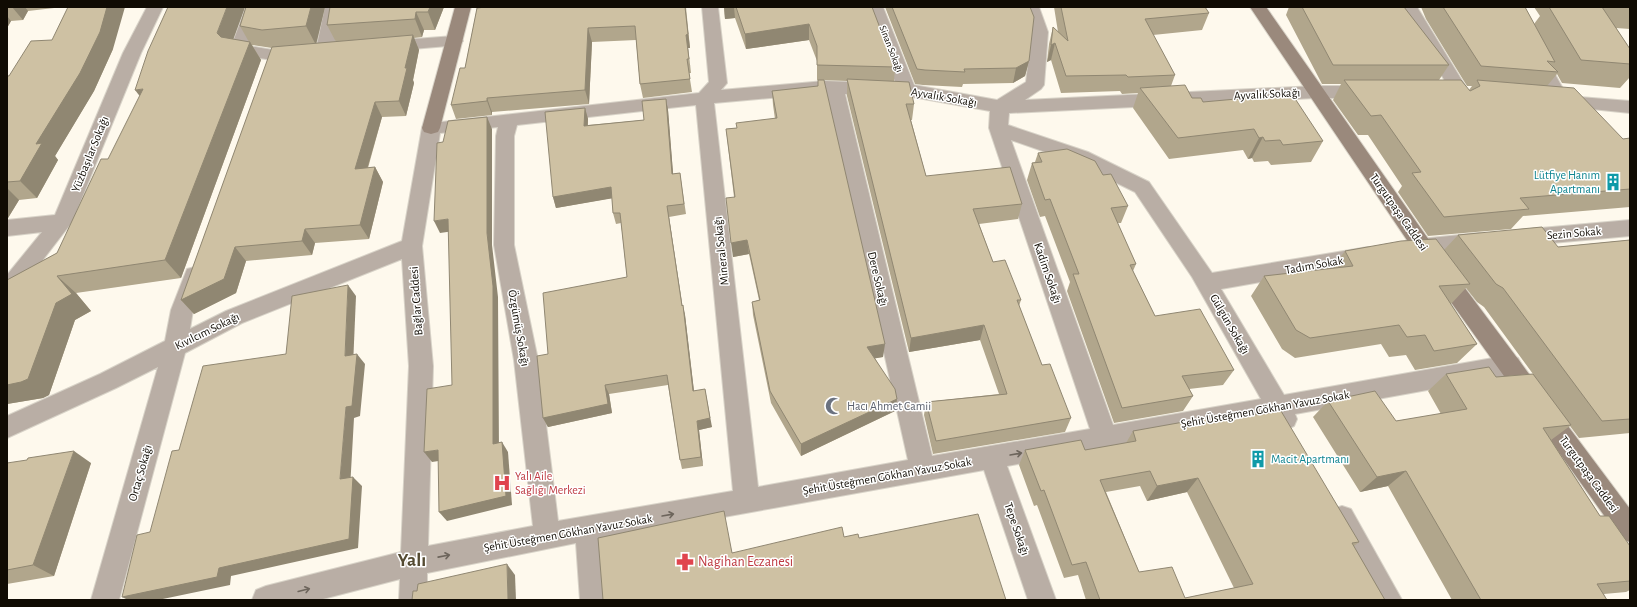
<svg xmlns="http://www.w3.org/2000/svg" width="1637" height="607" font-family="'Alegreya Sans',sans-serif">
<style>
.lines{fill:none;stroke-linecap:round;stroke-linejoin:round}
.street-casing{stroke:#d8d3c8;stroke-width:2}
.secondary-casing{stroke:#d8d3c8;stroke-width:2}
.street{fill:#b9aea5;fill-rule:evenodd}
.secondary{fill:#9a897c;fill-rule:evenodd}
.wall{fill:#b1a68c;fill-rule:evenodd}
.shaded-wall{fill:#908772}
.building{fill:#cec1a3;stroke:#908772;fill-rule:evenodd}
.oneway{stroke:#6d655c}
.labels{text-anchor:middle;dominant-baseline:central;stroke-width:3;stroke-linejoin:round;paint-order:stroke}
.far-street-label{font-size:10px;fill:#100b03;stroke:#fff}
.street-label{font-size:12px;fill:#100b03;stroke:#fff}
.culture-label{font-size:12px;fill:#0d838f;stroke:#fff;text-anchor:end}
.worship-label{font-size:12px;fill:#5b616d;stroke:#fff;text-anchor:start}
.health-label{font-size:12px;fill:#be3a42;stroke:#fff;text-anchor:start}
.near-health-label{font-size:14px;fill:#be3a42;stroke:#fff;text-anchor:start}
.near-district-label{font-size:19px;font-weight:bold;fill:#544a31;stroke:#fff}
</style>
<rect width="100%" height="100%" fill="#fef9ed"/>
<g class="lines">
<g class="street-casing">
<g id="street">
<polygon points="147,7 163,7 141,53 72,222 15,296 7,299 7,275 42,232 7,236 7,220 55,215 123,53"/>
<polygon points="246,7 262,7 249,46 273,50 299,48 305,49 308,53 305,57 273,60 233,54 230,50"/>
<polygon points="325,7 341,7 334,50 331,54 325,55 319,54 316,50"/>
<path d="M702,7H718L727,83L721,90L825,81L896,84L867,7H883L914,85L997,100L1026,82L1032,32L1023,7H1039L1048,32L1044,85L1041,89L1025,100L1316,86H1368L1374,88L1377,92L1374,96L1368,98H1316L1009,113L1008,125L1088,152L1149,182L1212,273L1368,247L1375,249L1379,255L1375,261L1368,263L1221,289L1284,395L1510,355L1518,358L1522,365L1518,372L1510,375L1295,414L1297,419L1294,426L1285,430L1276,426L1272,418L1007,466L1056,600H1028L984,470L602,539L608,600H580L576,543L427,573V600H399L400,579L319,600H252L256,590L266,586L401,552L409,366L402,259L242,323L185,353L119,600H91L158,367L116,388L7,438V416L100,374L165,341L171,310L187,269L195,267L203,269L206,275L193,310L190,329L226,311L402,241L422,128L424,124L699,93L709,82ZM826,93L908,460L758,487L714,103ZM845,94L907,96L990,111L989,128L1090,429L932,456ZM696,105L733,491L558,521L538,360L514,245V136L517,125ZM498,127L496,136L494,245L514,360L533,526L428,546L433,366L422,246L440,133ZM1011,140L1074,162L1135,192L1192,277L1261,399L1113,425Z"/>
<polygon points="1401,7 1417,7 1469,92 1466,96 1460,98 1454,96"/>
<polygon points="1502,7 1518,7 1567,96 1630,101 1630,113 1553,105"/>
<polygon points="454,36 460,37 463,41 460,45 388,51 382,50 379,46 382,42 388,41"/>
<polygon points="1630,220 1630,236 1518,246 1511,244 1508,238 1511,232 1518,230"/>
<polygon points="1479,233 1486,235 1489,241 1486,247 1479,249 1410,256 1403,254 1400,248 1403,242 1410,240"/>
<polygon points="1342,506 1351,509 1402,600 1373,600 1329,518 1333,509"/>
</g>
</g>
<g class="secondary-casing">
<g id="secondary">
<polygon points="455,7 471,7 440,128 438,132 431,134 424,132 422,128"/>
<polygon points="1250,7 1266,7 1429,240 1630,509 1630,542 1621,539 1415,252"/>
</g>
</g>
<use href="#street" class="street"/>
<use href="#secondary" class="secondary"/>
</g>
<g class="wall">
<polygon points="7,7 63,7 28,11 23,20 11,21 7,28"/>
<polygon points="245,7 233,39 249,42 240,26 246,7 325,7 316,43 336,42 327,25 444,7 435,30 424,30 422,37 414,38 419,50 413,80 414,83 406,116 382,117 368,168 375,167 383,182 369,239 315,243 312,255 246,261 236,293 194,314 181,300 272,48 252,45 261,60 181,278 76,293 91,311 75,320 49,395 43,398 7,404 7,280 57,253 108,159"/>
<polygon points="686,7 690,48 688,48 691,73 689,73 692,92 643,98 640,84 636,40 592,42 589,104 492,112 492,115 456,119 451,105 465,68 477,8"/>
<polygon points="724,7 872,7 895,67 894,81 914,104 912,120 911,120 926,176 1022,204 1018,219 979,224 993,262 1021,300 1019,306 1042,365 1071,418 1065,432 933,454 924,415 926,402 999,394 980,340 909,352 847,96 847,81 824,80 883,357 875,358 897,399 895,411 801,456 771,403 753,315 752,302 759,300 749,254 733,257 734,197 726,129 737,128 775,119 773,105 772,91 818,86 820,80 817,80 817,61 809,40 746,49 735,18 725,19"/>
<polygon points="885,7 1030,7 1029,61 1025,76 1013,83 963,84 962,87 923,85 915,84"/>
<polygon points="1054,7 1205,7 1209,13 1202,30 1153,35 1175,75 1171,86 1192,98 1323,141 1311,162 1271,165 1268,161 1254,162 1252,158 1248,159 1243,150 1169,159 1133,108 1138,93 1122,94 1120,91 1061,93 1051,60 1047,62 1049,44 1053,27 1058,32"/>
<polygon points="1289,7 1404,7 1449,65 1439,80 1469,90 1472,86 1467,86 1426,19 1421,7 1525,7 1534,24 1540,16 1534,7 1630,7 1630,29 1616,28 1630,49 1630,77 1620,88 1562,83 1557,74 1547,86 1623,139 1630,138 1630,207 1523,216 1511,229 1428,236 1398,192 1402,186 1368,135 1358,135 1333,100 1341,84 1322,84 1286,15"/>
<polygon points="113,49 94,91 55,156 58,160 37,198 19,200 8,218 7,219 7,76"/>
<polygon points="666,99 668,110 673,174 680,173 686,214 669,217 682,305 685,315 694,391 712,427 699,430 703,466 682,469 680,460 668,385 609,394 612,413 548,427 543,418 548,354 627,277 621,223 616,224 613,213 612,198 556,208 553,197 585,108 588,119 588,125 644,120"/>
<polygon points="1038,153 1103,175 1128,206 1121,223 1117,223 1136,264 1133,271 1155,316 1234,370 1223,385 1189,389 1193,396 1183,411 1114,423 1067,291 1070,282 1045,216 1040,217 1027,180 1032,163 1035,162"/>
<polygon points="1458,235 1558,247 1630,240 1630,433 1579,438 1570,426 1551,440 1600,516 1630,546 1630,590 1626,592 1604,594 1607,600 1452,600 1388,486 1360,492 1313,417 1328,401 1396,421 1441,414 1428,391 1446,374 1496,377 1533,374 1484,307 1477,302 1466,288 1451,304 1477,344 1457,363 1415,370 1406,355 1389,357 1381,344 1295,358 1282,349 1251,296 1264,276 1332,268 1345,251 1444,250"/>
<path d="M1208,422L1359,542L1354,546L1385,600H1086L1078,575L1064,578L1037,505L1034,506L1019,465L1025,450H1085L1126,443L1133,431ZM1140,486L1147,501L1187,492L1234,588L1185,598L1139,572L1106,492Z"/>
<polygon points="7,463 91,463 54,576 7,584"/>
</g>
<g class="shaded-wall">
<polygon points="12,7 25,7 28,11 23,20"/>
<polygon points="107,7 125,7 113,49 94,91 55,156 58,160 37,198 20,181 36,144"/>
<polygon points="227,7 245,7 229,51 217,33"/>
<polygon points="311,7 325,7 316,45 306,26"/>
<polygon points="430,7 444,7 435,30 428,12"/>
<polygon points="685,7 690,48 688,48 691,73 686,35"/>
<polygon points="724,7 734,7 735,18 725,19"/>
<polygon points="416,12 424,30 422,37 415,19"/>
<polygon points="7,16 11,21 7,28"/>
<polygon points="809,24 809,40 746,49 745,34"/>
<polygon points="588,28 592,42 589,104 585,90"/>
<polygon points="413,35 419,50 413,80 414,83 406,116 399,101 405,68"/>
<polygon points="250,42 261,60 181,278 165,260"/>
<polygon points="1055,43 1051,60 1047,62 1051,45"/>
<polygon points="1029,61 1025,76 1013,83 1016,68"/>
<polygon points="143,89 149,108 135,90"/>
<polygon points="487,98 492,112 492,115 487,101"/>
<polygon points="666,99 668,110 674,185 672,174"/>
<polygon points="375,102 382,117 363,183 355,169"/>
<polygon points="585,108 588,119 587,136 584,126"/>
<polygon points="487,117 492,129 492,245 498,297 499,454 493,444 487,233"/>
<polygon points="1263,137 1252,158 1248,159 1259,138"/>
<polygon points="375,167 383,182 369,239 360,225"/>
<polygon points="611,187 614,198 556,208 553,197"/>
<polygon points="7,188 19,200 8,218 7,219"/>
<polygon points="667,206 669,217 684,316 682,306"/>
<polygon points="448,219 454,231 440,233 434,221"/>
<polygon points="305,229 315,243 312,255 302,241"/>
<polygon points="747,240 749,254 733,257 731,243"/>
<polygon points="235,247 246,261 236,293 194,314 181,300"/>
<polygon points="57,276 76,293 91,311 75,320 49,395 43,398 7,404 7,385"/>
<polygon points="348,285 356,296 353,366 345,356"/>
<polygon points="683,305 685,315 695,400 693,391"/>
<polygon points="984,325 980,340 909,352 911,338"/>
<polygon points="885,344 883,357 866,360 867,347"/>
<polygon points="357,354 365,364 360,416 354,418 350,489 340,479 346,407"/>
<polygon points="605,385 609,394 612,413 548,427 543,418"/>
<polygon points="705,389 712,427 699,430 703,466 701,457 697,421"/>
<polygon points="897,399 895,411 801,456 801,444"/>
<polygon points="502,442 508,452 512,505 447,521 439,512"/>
<polygon points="438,450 445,460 432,462 424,452"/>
<polygon points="74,451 91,463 54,576 33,565"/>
<polygon points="1406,471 1388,486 1360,492 1377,477"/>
<polygon points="353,477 362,486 358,548 231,576 230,585 158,600 128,600 122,597 219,568"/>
<polygon points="1198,478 1187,492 1147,501 1157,486"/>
<polygon points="507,564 515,575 516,600 508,600"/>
</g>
<g class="building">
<polygon points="68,7 107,7 100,32 80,73 36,144 42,143 20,181 7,182 7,76 9,76 31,41 52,40"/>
<polygon points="168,7 227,7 217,33 221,37 250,42 165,260 57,276 72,294 56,303 28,379 21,382 7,385 7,280 57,253 101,159 108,159 143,89 135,90 148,51"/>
<polygon points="246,7 311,7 306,26 262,30 240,26"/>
<polygon points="330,7 430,7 428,12 416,12 415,19 327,25"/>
<polygon points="486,7 685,7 688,34 686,35 689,59 687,59 690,79 640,84 635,26 588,28 585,90 487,98 487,101 451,105 460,68 465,68 477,8"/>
<polygon points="736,7 872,7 895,67 817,65 817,46 809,24 745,34"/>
<polygon points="892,7 1030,7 1034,17 1029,61 1016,68 964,69 965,72 925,70 917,69"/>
<polygon points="1061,7 1205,7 1209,13 1145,19 1175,75 1128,77 1126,75 1066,76 1055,43 1051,45 1053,27 1068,41"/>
<polygon points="1302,7 1404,7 1449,65 1333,65"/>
<polygon points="1443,7 1525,7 1555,62 1547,61 1558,72 1481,66"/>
<polygon points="1549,7 1602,7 1630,49 1630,64 1581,60"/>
<polygon points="413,35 405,68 407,68 399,101 375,102 355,169 375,167 360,225 305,229 302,241 235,247 224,279 181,300 272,47"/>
<polygon points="847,79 909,82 914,104 906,104 926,176 1010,167 1022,204 973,209 993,262 1005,260 1021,300 1017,300 1042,365 1050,364 1071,418 936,441 926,402 1007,394 984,325 911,338"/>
<polygon points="818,80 824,80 885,344 867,347 895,389 897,399 801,444 770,391 752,302 760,300 747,240 731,243 726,198 735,197 726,129 737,128 736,123 777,118 772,91 818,86"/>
<polygon points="1344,80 1461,80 1470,91 1480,86 1477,80 1574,88 1623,139 1630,138 1630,189 1520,198 1529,209 1444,217 1412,173 1421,172 1381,115 1371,116"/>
<polygon points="1185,85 1192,98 1201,98 1203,102 1292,94 1323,141 1283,145 1280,140 1265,141 1263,137 1259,138 1254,129 1178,138 1140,88"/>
<polygon points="666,99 672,174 680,173 684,204 667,206 682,306 683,305 693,391 705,389 710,418 697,421 701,457 680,460 667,375 605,385 608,404 543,418 537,356 548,354 543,293 627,277 620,213 613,213 611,187 553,197 545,112 585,108 584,126 644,120 642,101"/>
<polygon points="487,117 487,233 493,286 493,444 502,442 506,496 439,512 438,450 424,452 427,389 452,385 448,219 434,221 437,143 443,142 448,121"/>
<polygon points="1067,149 1095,161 1103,175 1111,174 1128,206 1111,208 1136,264 1130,265 1155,316 1200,309 1234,370 1182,376 1193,396 1122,408 1073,274 1079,274 1050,199 1045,200 1032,163 1042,162 1038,153"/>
<polygon points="1542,227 1558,247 1630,240 1630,419 1602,421 1503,288 1496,284 1458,235"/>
<polygon points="1436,239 1470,284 1439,286 1477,344 1434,351 1425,335 1407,337 1399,325 1310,338 1296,330 1264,276 1353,266 1345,251 1401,241"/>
<polygon points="348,285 345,356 357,354 352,406 346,407 340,479 353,477 349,539 219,568 217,577 122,597 137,535 150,532 172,451 179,450 203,366 286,354 292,296"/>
<polygon points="1489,367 1496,377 1533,374 1571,425 1543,428 1600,516 1609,516 1630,546 1630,581 1597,584 1607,600 1481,600 1406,471 1377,477 1328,401 1375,391 1396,421 1467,409 1446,374"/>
<path d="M1281,411L1359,542L1352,543L1385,600H1100L1086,562L1072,565L1044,490L1041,491L1025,450L1081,440L1085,450L1136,441L1133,431L1206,418L1208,422ZM1150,471L1157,486L1198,478L1253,584L1185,598L1172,567L1139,572L1100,480Z"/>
<polygon points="74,451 33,565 7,570 7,463 27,460 28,458"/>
<polygon points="724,511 732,553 842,527 844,537 858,534 859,538 978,514 1006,600 603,600 598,538"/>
<polygon points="507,564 508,600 412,600 413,591 417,591 418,584"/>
</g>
<defs><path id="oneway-shaft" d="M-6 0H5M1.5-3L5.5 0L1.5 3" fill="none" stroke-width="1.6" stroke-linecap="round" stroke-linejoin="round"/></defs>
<g class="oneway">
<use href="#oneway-shaft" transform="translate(1016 454) rotate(-10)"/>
<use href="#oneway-shaft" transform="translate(668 515) rotate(-10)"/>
<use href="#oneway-shaft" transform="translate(444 556) rotate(-11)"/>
<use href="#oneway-shaft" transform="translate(304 590) rotate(-14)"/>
</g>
<defs>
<g id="building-bare" transform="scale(1.38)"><path d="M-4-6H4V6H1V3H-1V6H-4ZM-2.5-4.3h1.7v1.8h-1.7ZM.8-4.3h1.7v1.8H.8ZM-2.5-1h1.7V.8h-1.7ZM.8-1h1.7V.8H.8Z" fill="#0f9aa8" stroke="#fff" stroke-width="2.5" paint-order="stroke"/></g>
<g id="mosque-bare" transform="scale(1.38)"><path d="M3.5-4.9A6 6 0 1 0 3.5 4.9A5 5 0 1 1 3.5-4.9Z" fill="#6b7280" stroke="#fff" stroke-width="2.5" paint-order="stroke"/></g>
<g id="hospital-bare" transform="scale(1.38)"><path d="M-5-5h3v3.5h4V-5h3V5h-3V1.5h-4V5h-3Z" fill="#e0444e" stroke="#fff" stroke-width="2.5" paint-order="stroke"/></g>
<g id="pharmacy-bare" transform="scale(1.38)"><path d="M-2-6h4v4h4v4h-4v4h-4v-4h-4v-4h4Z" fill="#e0444e" stroke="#fff" stroke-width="2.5" paint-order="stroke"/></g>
</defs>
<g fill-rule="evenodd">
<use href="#building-bare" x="1613" y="182"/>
<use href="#mosque-bare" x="834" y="406"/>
<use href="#building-bare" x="1258" y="459"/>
<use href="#hospital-bare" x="502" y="483"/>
<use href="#pharmacy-bare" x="685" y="562"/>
</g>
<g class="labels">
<g class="far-street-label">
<text transform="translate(891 49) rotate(69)">Sinan Sokağı</text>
</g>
<g class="street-label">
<text transform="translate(1267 94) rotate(-3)">Ayvalık Sokağı</text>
<text transform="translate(944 97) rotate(10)">Ayvalık Sokağı</text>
<text transform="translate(90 154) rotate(-68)">Yüzbaşılar Sokağı</text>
<text transform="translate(1399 212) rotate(55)">Turgutpaşa Caddesi</text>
<text transform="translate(1574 233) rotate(-5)">Sezin Sokak</text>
<text transform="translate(721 251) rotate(-96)">Mineral Sokağı</text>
<text transform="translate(1314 265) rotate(-10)">Tadım Sokak</text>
<text transform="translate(1048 273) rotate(71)">Kadim Sokağı</text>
<text transform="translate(878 279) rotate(77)">Dere Sokağı</text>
<text transform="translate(416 301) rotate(-94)">Bağlar Caddesi</text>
<text transform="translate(1230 324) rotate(60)">Gülgün Sokağı</text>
<text transform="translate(519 328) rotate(80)">Özgümüş Sokağı</text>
<text transform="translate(207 331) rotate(-26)">Kıvılcım Sokağı</text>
<text transform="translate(1265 409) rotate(-10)">Şehit Üsteğmen Gökhan Yavuz Sokak</text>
<text transform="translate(140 473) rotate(-74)">Ortaç Sokağı</text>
<text transform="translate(1589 474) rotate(54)">Turgutpaşa Caddesi</text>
<text transform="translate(887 476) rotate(-10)">Şehit Üsteğmen Gökhan Yavuz Sokak</text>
<text transform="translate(1017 529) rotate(71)">Tepe Sokağı</text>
<text transform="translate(568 533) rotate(-10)">Şehit Üsteğmen Gökhan Yavuz Sokak</text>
</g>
<g class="culture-label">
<text x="1600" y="175">Lütfiye Hanım<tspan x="1600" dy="14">Apartmanı</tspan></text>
<text x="1271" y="459" text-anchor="start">Macit Apartmanı</text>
</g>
<g class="worship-label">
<text x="847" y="406">Hacı Ahmet Camii</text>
</g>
<g class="health-label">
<text x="515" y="476">Yalı Aile<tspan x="515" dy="14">Sağlığı Merkezi</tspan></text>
</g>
<g class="near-health-label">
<text x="698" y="562">Nagihan Eczanesi</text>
</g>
<g class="near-district-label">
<text x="412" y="560">Yalı</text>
</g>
</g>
<rect width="1637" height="607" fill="none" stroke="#100b03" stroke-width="16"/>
</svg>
